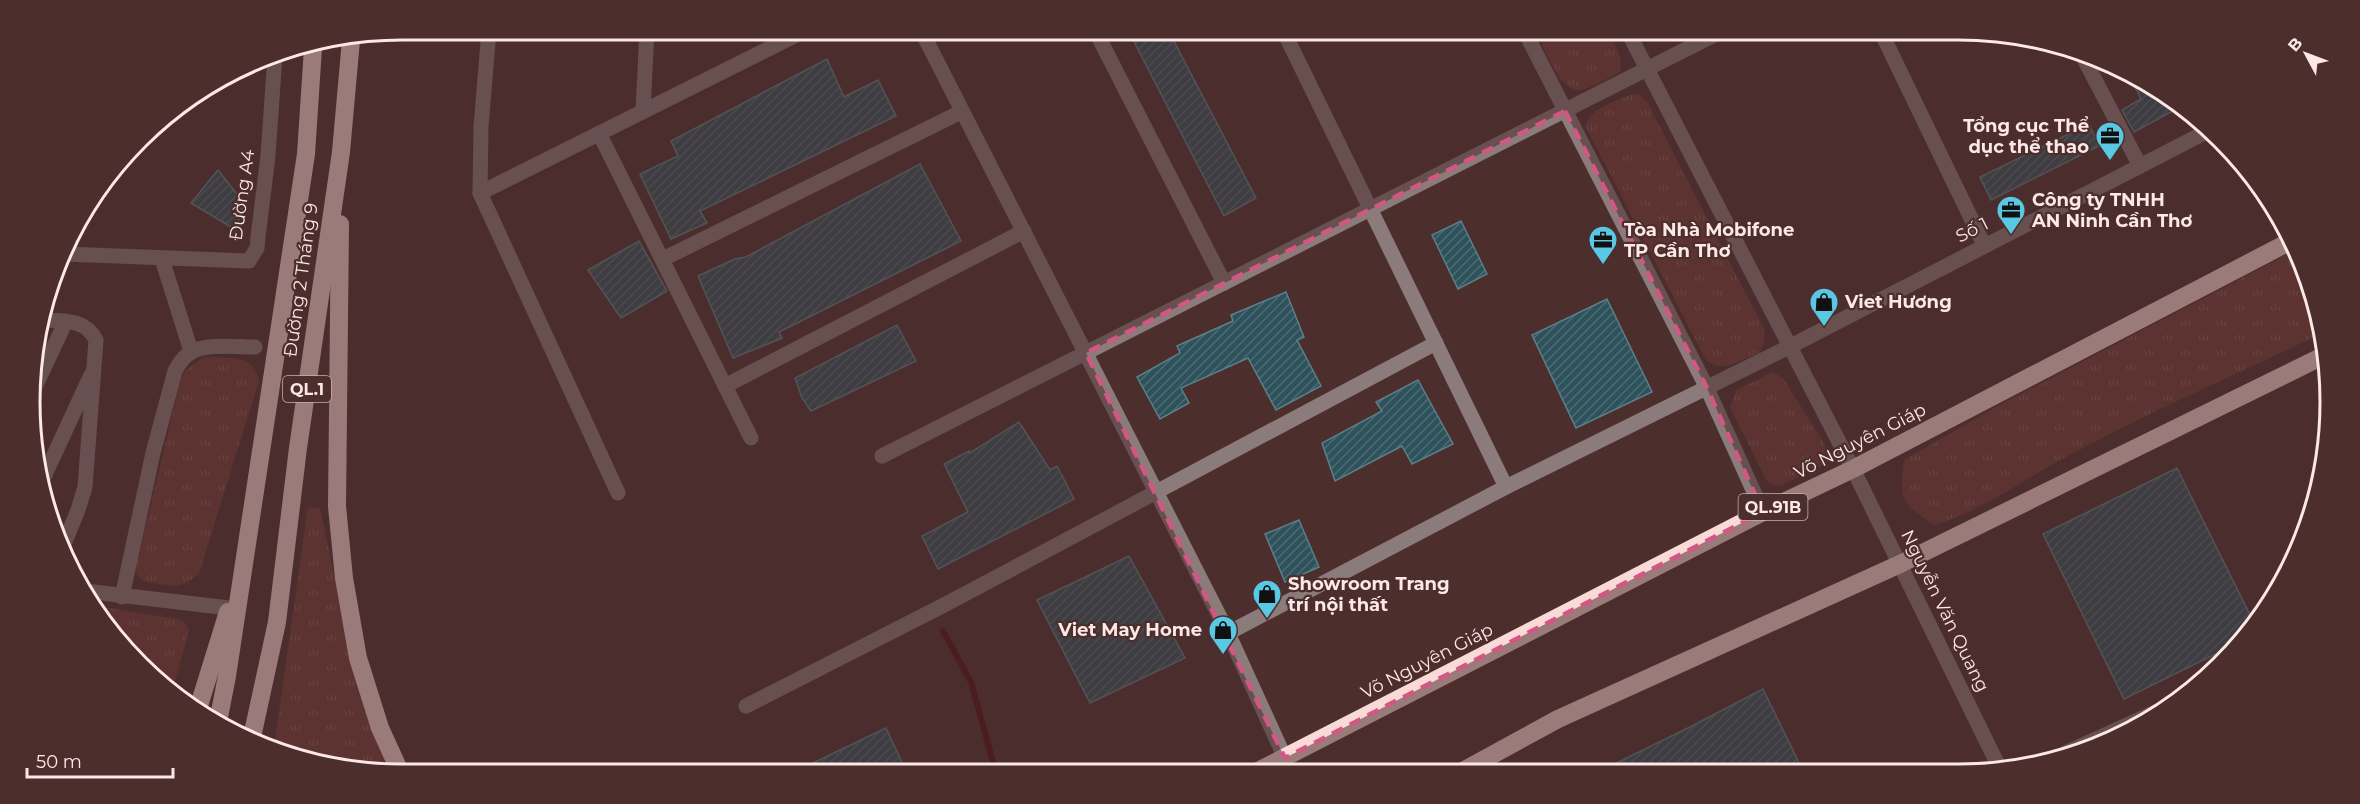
<svg xmlns="http://www.w3.org/2000/svg" width="2360" height="804" font-family="Montserrat,sans-serif">
<style>
.grass{fill:url(#grass-tufts)}
.lines{fill:none;stroke-linecap:round;stroke-linejoin:round}
.stream{stroke:#4d0b0f;stroke-width:6}
.building{fill:url(#building-hatch);stroke:#5a808a;stroke-width:1.5}
.minor{stroke:#8b7b7a;stroke-width:15}
.highway{stroke:#fadad7;stroke-width:18}
.marked{fill:none;stroke:#d35685;stroke-width:4.5;stroke-dasharray:12 8;stroke-linejoin:round}
.labels{text-anchor:middle;dominant-baseline:central;stroke-width:4.5;stroke-linejoin:round;paint-order:stroke}
.shield{fill:#4c2e2d;stroke:#c7b0ae;stroke-width:1.5}
.shield-label{font-size:16px;font-weight:bold;fill:#fce8e6}
.poi-label{font-size:18px;font-weight:bold;fill:#fce8e6;stroke:#4c2e2d;text-anchor:start}
.street-label{font-size:18px;fill:#fce8e6;stroke:#4c2e2d}
.rim{fill:none;stroke:#fce8e6;stroke-width:3}
</style>
<defs>
<pattern id="grass-tufts" width="24" height="20" patternUnits="userSpaceOnUse" patternTransform="scale(1.5)"><rect width="24" height="20" fill="#713b39"/><path d="M3 7l-1-3M5 7V3M7 7l1-3M15 17l-1-3M17 17v-4M19 17l1-3" fill="none" stroke="#865756"/></pattern>
<pattern id="building-hatch" width="6" height="6" patternUnits="userSpaceOnUse" patternTransform="scale(1.5)"><rect width="6" height="6" fill="#2e525c"/><path d="M-1 1l2-2M0 6l6-6M5 7l2-2" fill="none" stroke="#4d6b73"/></pattern>
</defs>
<rect width="100%" height="100%" fill="#4c2e2d"/>
<g class="grass">
<path d="M1536,30H1608C1614,44 1624,57 1620,72C1608,78 1594,87 1581,90C1561,95 1543,45 1536,30Z"/>
<path d="M1632,94L1639,95L1647,102L1765,331L1764,342L1759,353C1740,360 1723,374 1706,360L1586,127C1589,108 1616,101 1632,94Z"/>
<path d="M2292,252L2320,334C2235,375 2147,413 2064,458C2020,481 1982,511 1934,525C1901,502 1899,501 1904,460L1996,407Z"/>
<path d="M204,357C227,359 254,353 259,381L199,573C181,592 167,585 143,581L137,575L136,568L181,378L185,371Z"/>
<polygon points="1773,372 1783,378 1825,445 1827,456 1823,465 1780,486 1773,485 1767,481 1730,407 1737,390"/>
<polygon points="308,507 320,508 352,659 393,773 306,761 274,747"/>
<polygon points="103,607 177,619 184,622 189,630 173,689 96,613"/>
</g>
<g class="lines">
<polyline class="stream" points="943,631 971,682 996,773"/>
</g>
<g class="building">
<polygon points="1128,30 1168,30 1256,198 1224,216"/>
<polygon points="827,59 844,97 878,80 896,116 700,211 707,223 671,239 640,174 678,156 671,141"/>
<polygon points="2132,81 2153,91 2182,106 2134,132 2122,110 2141,99"/>
<polygon points="2089,124 2099,146 1991,200 1980,177"/>
<polygon points="920,164 961,241 779,332 782,338 733,358 698,276 735,259 746,257"/>
<polygon points="218,170 244,203 236,230 191,203"/>
<polygon points="1461,221 1487,274 1458,289 1432,235"/>
<polygon points="639,241 667,291 621,318 588,270"/>
<polygon points="1286,292 1304,337 1297,340 1321,386 1276,410 1248,358 1181,388 1189,403 1160,419 1137,377 1180,353 1177,346 1233,321 1231,315"/>
<polygon points="1607,299 1652,392 1576,428 1532,335"/>
<polygon points="897,325 916,361 811,411 802,398 795,378"/>
<polygon points="1418,380 1453,444 1412,464 1402,446 1335,481 1322,443 1382,411 1376,402"/>
<polygon points="1019,422 1050,470 1057,466 1074,499 938,569 922,536 968,512 944,464 969,451 970,453"/>
<polygon points="2177,468 2253,621 2232,646 2124,699 2043,534"/>
<polygon points="1299,520 1319,567 1285,582 1265,534"/>
<polygon points="1129,556 1185,658 1090,703 1037,600"/>
<polygon points="1763,689 1803,771 1598,772 1690,727"/>
<polygon points="886,728 907,773 792,773"/>
</g>
<g class="lines">
<g class="minor">
<polyline points="489,30 481,127 480,193 618,493"/>
<polyline points="921,30 1228,633 1285,758"/>
<polyline points="1095,30 1224,283"/>
<polyline points="1283,30 1506,487"/>
<polyline points="1524,30 1706,386 1763,512"/>
<polyline points="1627,30 1853,469 2001,771"/>
<polyline points="1880,30 1984,245"/>
<polyline points="2083,57 2140,166"/>
<polyline points="643,111 647,30"/>
<polyline points="599,133 751,438"/>
<polyline points="480,193 806,30"/>
<polyline points="64,254 249,261 257,248 258,237 268,156 275,55"/>
<polyline points="162,259 191,351"/>
<polyline points="663,259 961,112"/>
<path d="M43,320C64,321 86,319 96,340L85,487L78,510L64,544"/>
<polyline points="725,386 1024,231"/>
<polyline points="35,387 66,321"/>
<polyline points="882,456 1724,30"/>
<polyline points="42,481 91,375"/>
<polyline points="85,591 229,608"/>
<path d="M122,597L153,453L175,371C179,364 183,357 190,353C203,343 238,347 255,347"/>
<polyline points="1228,633 1506,487 1789,347 2206,132"/>
<polyline points="746,706 946,604 1436,343"/>
<polyline points="2065,753 2162,709"/>
</g>
<g class="highway">
<polyline points="340,224 337,506 344,578 358,658 380,728 401,774"/>
<polyline points="197,712 228,612"/>
<polyline points="218,722 227,676 306,154 313,48"/>
<polyline points="252,737 277,622 298,448 341,152 351,40"/>
<polyline points="1256,772 1763,512 1853,469 2289,242"/>
<polyline points="1461,772 1558,719 1900,564 2327,354"/>
</g>
</g>
<path d="M0 0H2360V804H0ZM1565,111L1706,386L1763,512L1285,758L1086,353Z" fill="#4c2e2d" fill-opacity=".55" fill-rule="evenodd"/>
<path class="marked" d="M1565,111L1706,386L1763,512L1285,758L1086,353Z"/>
<defs>
<g id="office-pin" transform="scale(1.5)"><path d="M0 17L-7.5 6A9.5 9.5 0 1 1 7.5 6Z" fill="#59c8e4" stroke="#4c2e2d"/><path d="M-6-3h4V-5.5h4V-3h4V5H-6ZM-1-4.5V-3h2v-1.5ZM-6 0V1H6V0Z" fill="#111"/></g>
<g id="shop-pin" transform="scale(1.5)"><path d="M0 17L-7.5 6A9.5 9.5 0 1 1 7.5 6Z" fill="#59c8e4" stroke="#4c2e2d"/><path d="M-5-2.5h2.3a2.7 3.5 0 0 1 5.4 0H5L5.5 6h-11ZM-1.5-2.5h3a1.5 2.3 0 0 0-3 0Z" fill="#111"/></g>
</defs>
<g fill-rule="evenodd">
<use href="#office-pin" x="2110" y="136"/>
<use href="#office-pin" x="2011" y="210"/>
<use href="#office-pin" x="1603" y="240"/>
<use href="#shop-pin" x="1824" y="302"/>
<use href="#shop-pin" x="1267" y="594"/>
<use href="#shop-pin" x="1223" y="630"/>
</g>
<g class="labels">
<g class="shield">
<rect x="283" y="376" width="48" height="26" rx="4.5"/>
<rect x="1738.5" y="494" width="69" height="26" rx="4.5"/>
</g>
<g class="shield-label">
<text x="307" y="389">QL.1</text>
<text x="1773" y="507">QL.91B</text>
</g>
<g class="poi-label">
<text x="2089" y="126" text-anchor="end">Tổng cục Thể<tspan x="2089" dy="21">dục thể thao</tspan></text>
<text x="2032" y="200">Công ty TNHH<tspan x="2032" dy="21">AN Ninh Cần Thơ</tspan></text>
<text x="1624" y="230">Tòa Nhà Mobifone<tspan x="1624" dy="21">TP Cần Thơ</tspan></text>
<text x="1845" y="302">Viet Hương</text>
<text x="1288" y="584">Showroom Trang<tspan x="1288" dy="21">trí nội thất</tspan></text>
<text x="1202" y="630" text-anchor="end">Viet May Home</text>
</g>
<g class="street-label">
<text transform="translate(242 195) rotate(-82)">Đường A4</text>
<text transform="translate(1972 230) rotate(-27)">Số 1</text>
<text transform="translate(301 280) rotate(-82)">Đường 2 Tháng 9</text>
<text transform="translate(1860 441) rotate(-27)">Võ Nguyên Giáp</text>
<text transform="translate(1945 611) rotate(64)">Nguyễn Văn Quang</text>
<text transform="translate(1427 661) rotate(-27)">Võ Nguyên Giáp</text>
</g>
</g>
<path d="M0 0H2360V804H0ZM402 40H1958A362 362 0 0 1 2320 402V402A362 362 0 0 1 1958 764H402A362 362 0 0 1 40 402V402A362 362 0 0 1 402 40Z" fill="#4c2e2d" fill-rule="evenodd"/>
<path class="rim" d="M402 40H1958A362 362 0 0 1 2320 402V402A362 362 0 0 1 1958 764H402A362 362 0 0 1 40 402V402A362 362 0 0 1 402 40Z"/>
<g transform="translate(2306 54) rotate(311)" stroke="#4c2e2d" stroke-width="4.5" paint-order="stroke">
<path d="M0-4.5L10 22L0 15L-10 22Z" fill="#fce8e6"/>
<text y="-9" font-size="16" font-weight="bold" text-anchor="middle" fill="#fce8e6">B</text>
</g>
<path d="M27 768v9h146v-9" fill="none" stroke="#fce8e6" stroke-width="3"/>
<text x="36" y="768" font-size="18" fill="#fce8e6" stroke="#4c2e2d" stroke-width="4.5" paint-order="stroke">50 m</text>
</svg>
